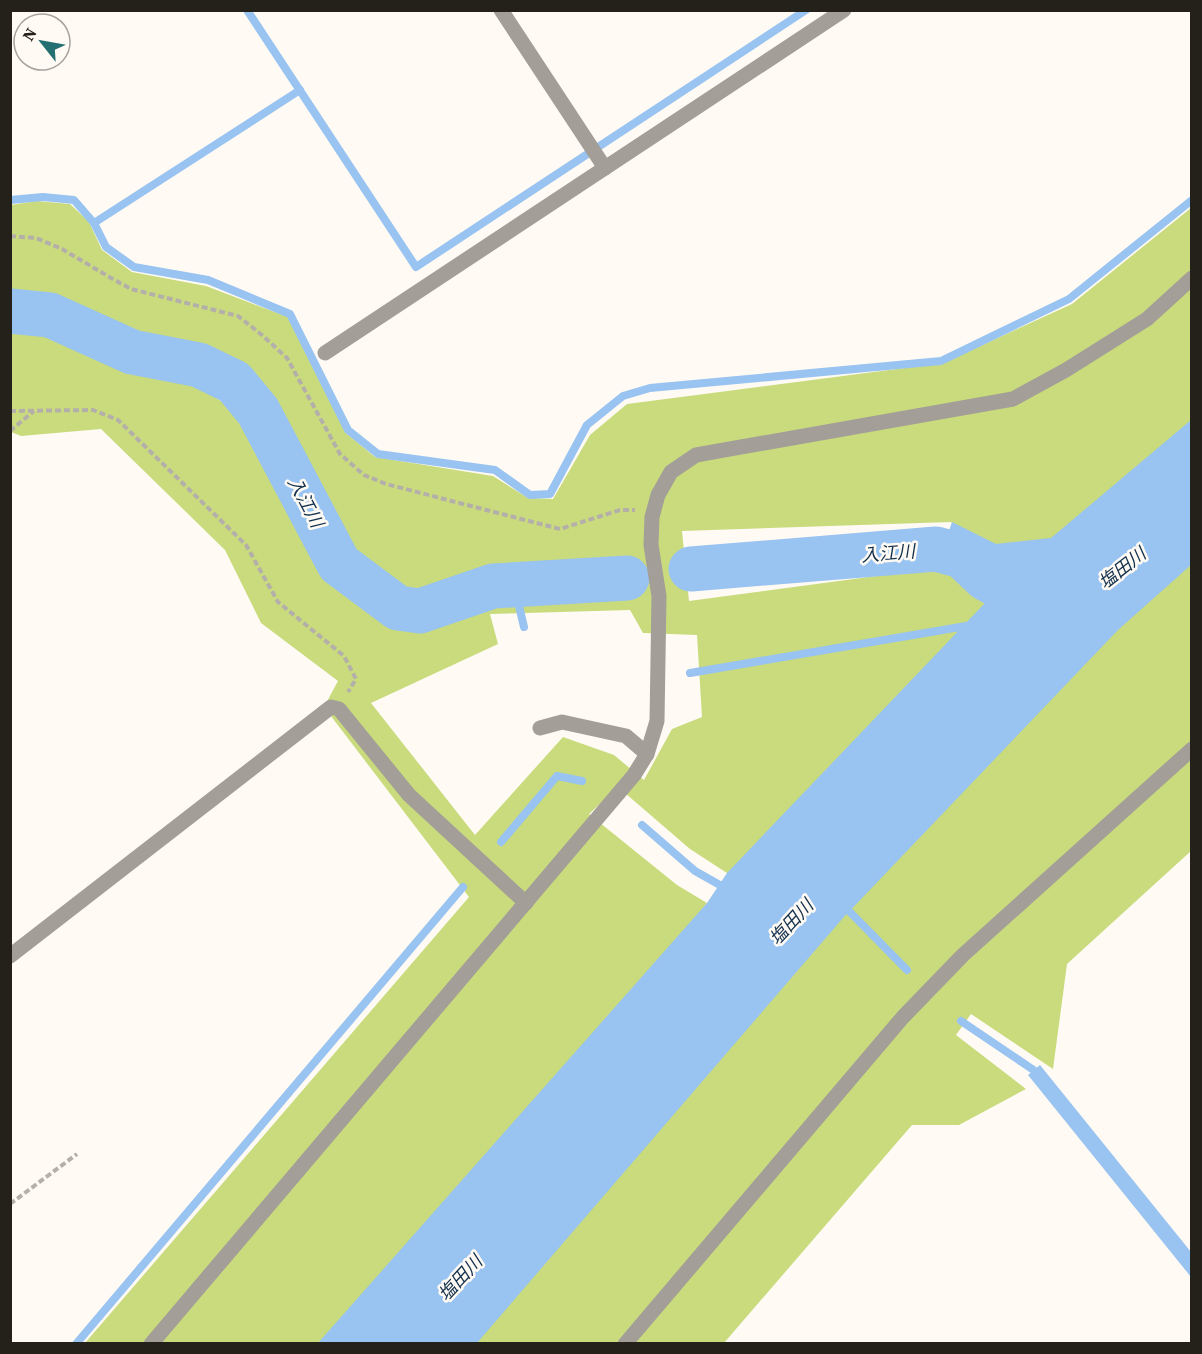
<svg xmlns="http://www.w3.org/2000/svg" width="1202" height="1354" font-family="'Source Serif 4','Noto Sans JP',serif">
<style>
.green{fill:#c9db7d;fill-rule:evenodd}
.water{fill:#99c3f0}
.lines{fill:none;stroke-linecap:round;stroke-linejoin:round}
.stream{stroke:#99c3f0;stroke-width:8}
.river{stroke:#99c3f0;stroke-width:45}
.path{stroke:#b4b0a9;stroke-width:4;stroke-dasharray:6 3;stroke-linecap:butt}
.service{stroke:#a39e98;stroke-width:15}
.minor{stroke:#a39e98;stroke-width:15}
.labels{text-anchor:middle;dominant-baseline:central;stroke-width:5;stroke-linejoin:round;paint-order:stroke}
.water-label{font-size:18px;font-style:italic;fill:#12304d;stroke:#fffbf4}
</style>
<rect width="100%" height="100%" fill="#fffbf4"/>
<g class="green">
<path d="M37,201L70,204L89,222L102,250L132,272L206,286L288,317L346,433L375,457L493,476L528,498L553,499L590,435L627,404L943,363L1072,304L1191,208V474L1102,547L981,561L951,522L682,531L689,601L936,568L963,578L986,602L765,885L727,873L690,849L618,787L589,814L677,885L707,903L351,1343H85L469,897L324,707L338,681L261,623L225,550L101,429L21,436L11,432V329H31L120,364L195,384L236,411L339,581L416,626L496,598L629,589L627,569L507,567L421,596L363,575L258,388L211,360L116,331L39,302L11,301L10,205ZM630,610L643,633L697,635L702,717L672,729L644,780L614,755L563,737L475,835L371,703L498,644L490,614Z"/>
<polygon points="1191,524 1191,851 1067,964 1053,1069 971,1014 956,1035 1026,1089 959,1125 912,1125 724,1343 416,1344"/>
</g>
<g class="water">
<polygon points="1191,420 1191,565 1118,630 843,918 477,1343 318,1343 707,903 727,873 985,603 963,578 936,568 952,522 996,544 1051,538"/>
<polygon points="1040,1065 1191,1252 1191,1277 1028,1075"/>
</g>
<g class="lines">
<g class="stream">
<polyline points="247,10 416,267 806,10"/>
<polyline points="10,200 43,197 74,200 94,223 106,247 134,267 208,280 290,314 348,430 378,454 495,470 530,495 550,494 587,425 623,396 650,388 941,361 1069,299 1192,200"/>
<polyline points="94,223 300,90"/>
<polyline points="514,585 524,627"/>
<polyline points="690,673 972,625"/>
<polyline points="642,825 695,871 727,889"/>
<polyline points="501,842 557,776 582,781"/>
<polyline points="842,904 907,970"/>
<polyline points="961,1021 1035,1071 1039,1076"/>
<polyline points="76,1344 463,887"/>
</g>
<g class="river">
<polyline points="10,311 50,315 132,352 199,365 234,382 258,411 339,564 398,608 420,611 493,586 627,578"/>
<polyline points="691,569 936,549 962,556 985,578 994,583"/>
</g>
<g class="path">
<polyline points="10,236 36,238 62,249 111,278 131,289 238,316 262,335 287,358 340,454 364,475 386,484 560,529 620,510 635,510"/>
<polyline points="10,411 93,410 118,420 246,545 278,602 344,656 356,679 348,692"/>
<polyline points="10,431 34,411"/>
<polyline points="10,1204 77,1154"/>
</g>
<g class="service">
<polyline points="540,728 562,722 626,736 647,754"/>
<polyline points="151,1344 634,775 647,754 657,721 659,596 651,545 652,517 658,495 671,472 696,455 1013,399 1066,370 1147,319 1192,278"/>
<polyline points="625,1344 903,1017 963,955 1192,749"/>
</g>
<g class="minor">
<polyline points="501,10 605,168"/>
<polyline points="325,353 844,10"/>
<polyline points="10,956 331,707 339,709 409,795 526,903"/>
</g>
</g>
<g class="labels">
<g class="water-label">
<text transform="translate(306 502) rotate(62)">入江川</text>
<text transform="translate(888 553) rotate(-5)">入江川</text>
<text transform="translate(1122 568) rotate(-38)">塩田川</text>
<text transform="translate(791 922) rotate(-47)">塩田川</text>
<text transform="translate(460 1278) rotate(-47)">塩田川</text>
</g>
</g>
<rect width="1202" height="1354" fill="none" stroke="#24201a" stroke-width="24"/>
<g transform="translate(42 42) rotate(301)"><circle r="28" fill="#fffbf4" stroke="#a7a39d" stroke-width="1.5"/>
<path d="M0-4.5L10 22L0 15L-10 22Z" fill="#246f71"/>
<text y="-9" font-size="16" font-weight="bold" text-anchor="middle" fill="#24201a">N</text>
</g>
</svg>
